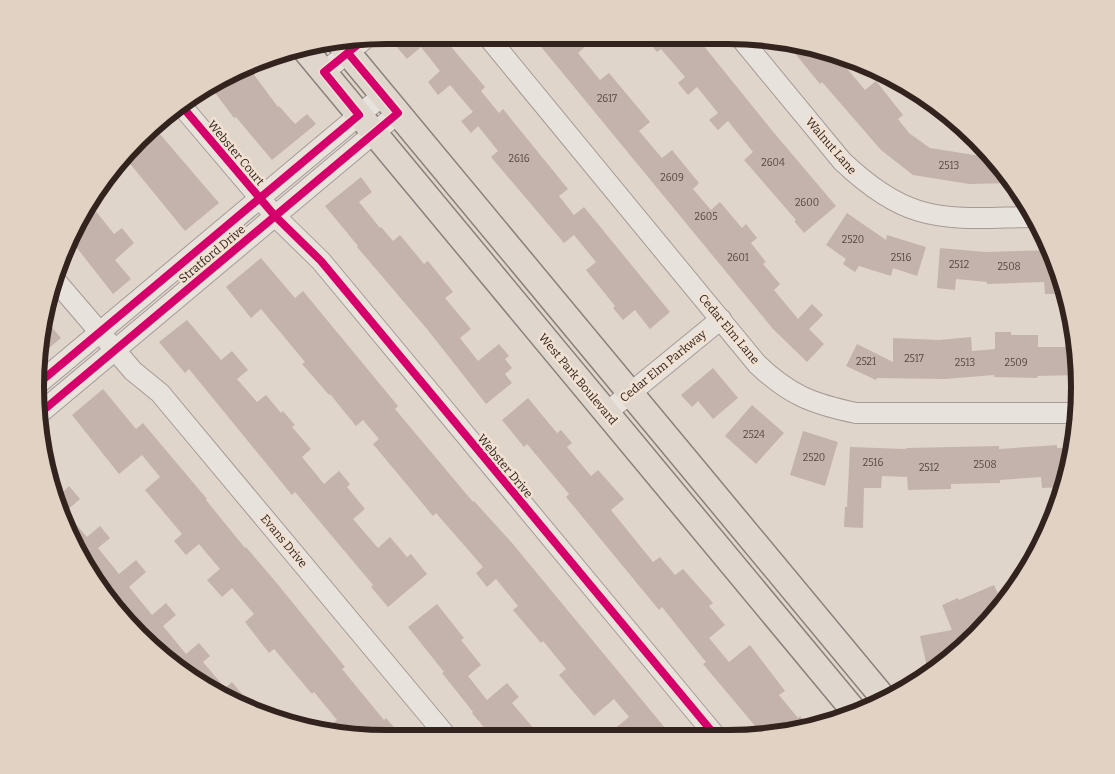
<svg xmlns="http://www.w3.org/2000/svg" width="1115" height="774" font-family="Bitter,serif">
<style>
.building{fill:#c3b3ac}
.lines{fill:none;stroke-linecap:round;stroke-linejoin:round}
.minor-casing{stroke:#a59b95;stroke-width:22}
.major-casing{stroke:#8a817b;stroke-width:28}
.minor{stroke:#e8e2dc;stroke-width:20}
.major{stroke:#dfd7ce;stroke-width:25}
.cycleway-casing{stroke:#f0e1d2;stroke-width:11}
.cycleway{stroke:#d6006c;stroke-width:8}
.labels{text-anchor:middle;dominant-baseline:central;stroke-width:5;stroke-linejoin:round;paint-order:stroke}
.number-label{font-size:10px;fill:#564742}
.street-label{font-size:12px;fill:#32231e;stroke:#f0e1d2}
.rim{fill:none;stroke:#32231e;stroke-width:6}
</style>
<rect width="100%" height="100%" fill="#e0d5cb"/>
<g class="building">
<polygon points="409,35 442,36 485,87 481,91 499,113 503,109 568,189 559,196 574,215 584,207 670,312 650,329 635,310 623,320 613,308 615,306 586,270 596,262 574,235 564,243 491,157 498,151 478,126 471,133 461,121 473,112 450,85 438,95 428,82 440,71 421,47 407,59 396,46"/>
<polygon points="533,37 595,38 578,53 600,80 609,73 650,122 639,131 662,158 672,150 699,183 693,189 711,210 720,202 742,228 746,224 757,238 751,243 766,262 763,264 780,284 774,290 798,319 812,304 823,315 809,329 824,344 807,362 773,329"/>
<polygon points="646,39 699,40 775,134 836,206 804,233 794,221 796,220 744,160 753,152 728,121 718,130 709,120 718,113 697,87 688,95 678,83 685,77 661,49 657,52"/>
<polygon points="802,44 848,61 844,65 865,90 876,81 903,115 898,119 909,133 930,148 993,158 1014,183 969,184 913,175 881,150 822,82 820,84 793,51"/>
<polygon points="249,68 278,107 279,106 295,124 307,114 316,124 272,160 236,117 234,118 210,86"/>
<polygon points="159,133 219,203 185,231 127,160"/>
<polygon points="361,177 372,192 359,202 380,228 381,227 393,241 400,235 424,264 428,261 453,292 445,298 471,329 460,338 478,361 499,344 509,356 505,359 512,368 505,374 512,383 486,404 427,329 357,247 358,246 325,206"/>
<polygon points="91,205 114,234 122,228 134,243 115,260 131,279 113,294 70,239"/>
<polygon points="847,213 886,240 887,235 926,247 917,276 893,268 891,276 859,266 855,272 843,264 846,259 826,245"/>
<polygon points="940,248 985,252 1052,250 1061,277 1061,294 1045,294 1044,282 987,284 987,282 956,279 955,290 937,288"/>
<polygon points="261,258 295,298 303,291 398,406 395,409 473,502 474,501 512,543 670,734 607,735 629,717 614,699 594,716 559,675 566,669 543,641 541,643 513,610 518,606 496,579 487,587 476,573 483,567 436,513 433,516 373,444 379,439 363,420 356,426 330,394 329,395 302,364 305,362 261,309 251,318 226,287"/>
<polygon points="44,318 61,338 38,357 38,341"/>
<polygon points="187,320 221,360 232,351 248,370 237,379 257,402 266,395 281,413 283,411 295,425 292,427 311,449 302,457 324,484 339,471 350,484 347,487 365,509 353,519 378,548 390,537 407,557 411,554 427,574 388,607 371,587 373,585 295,492 292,495 189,369 185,373 159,342"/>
<polygon points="995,332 1011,332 1011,335 1038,335 1038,347 1076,347 1079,375 1038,376 1037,378 994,377 994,375 945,379 877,378 876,380 846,366 857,344 893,362 893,338 939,340 971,337 972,351 995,349"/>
<polygon points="713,368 738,398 713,419 698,401 692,407 681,395"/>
<polygon points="103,389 136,429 143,423 207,499 206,500 245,548 246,547 275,581 345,667 342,669 384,720 386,718 404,739 387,739 343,735 333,723 337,720 314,692 312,694 274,649 269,653 245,622 254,614 232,588 222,597 207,580 220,569 199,544 186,555 174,541 182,534 145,490 160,477 142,455 119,474 72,415"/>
<polygon points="528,398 557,433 561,430 572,443 567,447 591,476 598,470 624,499 611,510 653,562 660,557 675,575 683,569 713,603 709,606 725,625 709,638 729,662 750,645 785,691 779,695 798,718 800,716 810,728 796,732 761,733 703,664 706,662 662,607 659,610 566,497 569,494 527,444 524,447 502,420"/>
<polygon points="752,405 784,433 756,464 725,436"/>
<polygon points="803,431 838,442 825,486 790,475"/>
<polygon points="1057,445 1057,448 1074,448 1073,456 1064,487 1042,488 1041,477 1000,480 1000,483 951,484 951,489 908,490 907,477 882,476 881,488 864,488 863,528 844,527 845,507 847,507 850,447 906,449 906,448 999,446 999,449"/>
<polygon points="49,475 63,492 69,486 80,499 65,512 87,537 100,526 110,538 98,548 119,574 136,560 146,572 129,587 152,615 166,603 176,615 163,626 186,654 199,643 210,656 203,662 225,688 232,682 242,694 235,700 238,705 191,680 140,637 134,630 71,543"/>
<polygon points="994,585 1003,605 987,624 962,634 964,645 928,671 920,636 952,630 942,605 958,598 959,600"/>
<polygon points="437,604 464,638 461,640 481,665 468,676 487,700 507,683 519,697 512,703 540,736 492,737 472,713 473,712 442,673 444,672 408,627"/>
</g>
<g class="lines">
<g class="minor-casing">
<g id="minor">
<path d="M488,37L757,364C789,395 813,404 856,413H1077"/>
<path d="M743,41L842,161C864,182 889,202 919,211C955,222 996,217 1034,217"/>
<polyline points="324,72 366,38"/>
<polyline points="180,104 275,216 321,261 714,734"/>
<polyline points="55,280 133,371 160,393 448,738"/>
<polyline points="39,383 383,95"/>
<polyline points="40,413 398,113"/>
<polyline points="606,413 721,319"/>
</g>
</g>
<g class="major-casing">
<g id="major">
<polyline points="338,41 886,701"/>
<polyline points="302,46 855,712"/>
</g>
</g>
<use href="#minor" class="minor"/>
<use href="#major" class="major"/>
<g class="cycleway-casing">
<g id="cycleway">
<polyline points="180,104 275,216 321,261 714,734"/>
<polyline points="39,383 359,115 324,72 366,38"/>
<polyline points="40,413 398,113 348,53"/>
</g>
</g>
<use href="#cycleway" class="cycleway"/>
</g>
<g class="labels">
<g class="number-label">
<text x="607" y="99">2617</text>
<text x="519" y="159">2616</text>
<text x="773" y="163">2604</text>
<text x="949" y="166">2513</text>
<text x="672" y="178">2609</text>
<text x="807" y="203">2600</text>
<text x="706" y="217">2605</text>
<text x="853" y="240">2520</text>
<text x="738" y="258">2601</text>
<text x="901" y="258">2516</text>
<text x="959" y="265">2512</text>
<text x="1009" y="267">2508</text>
<text x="914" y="359">2517</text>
<text x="866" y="362">2521</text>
<text x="965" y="363">2513</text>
<text x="1016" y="363">2509</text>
<text x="754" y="435">2524</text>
<text x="814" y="458">2520</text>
<text x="873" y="463">2516</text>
<text x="985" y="465">2508</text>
<text x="929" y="468">2512</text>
</g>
<g class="street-label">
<text transform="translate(831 146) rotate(49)">Walnut Lane</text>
<text transform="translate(236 153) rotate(50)">Webster Court</text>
<text transform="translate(212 254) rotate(-40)">Stratford Drive</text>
<text transform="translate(729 329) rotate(50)">Cedar Elm Lane</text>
<text transform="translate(663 366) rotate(-39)">Cedar Elm Parkway</text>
<text transform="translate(578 379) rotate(50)">West Park Boulevard</text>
<text transform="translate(505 466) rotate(50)">Webster Drive</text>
<text transform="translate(284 541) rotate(50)">Evans Drive</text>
</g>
</g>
<path d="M0 0H1115V774H0ZM387 44H728A343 343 0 0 1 1071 387V387A343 343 0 0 1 728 730H387A343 343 0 0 1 44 387V387A343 343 0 0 1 387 44Z" fill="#e1d2c4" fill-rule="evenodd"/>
<path class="rim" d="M387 44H728A343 343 0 0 1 1071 387V387A343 343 0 0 1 728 730H387A343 343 0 0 1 44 387V387A343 343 0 0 1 387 44Z"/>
</svg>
